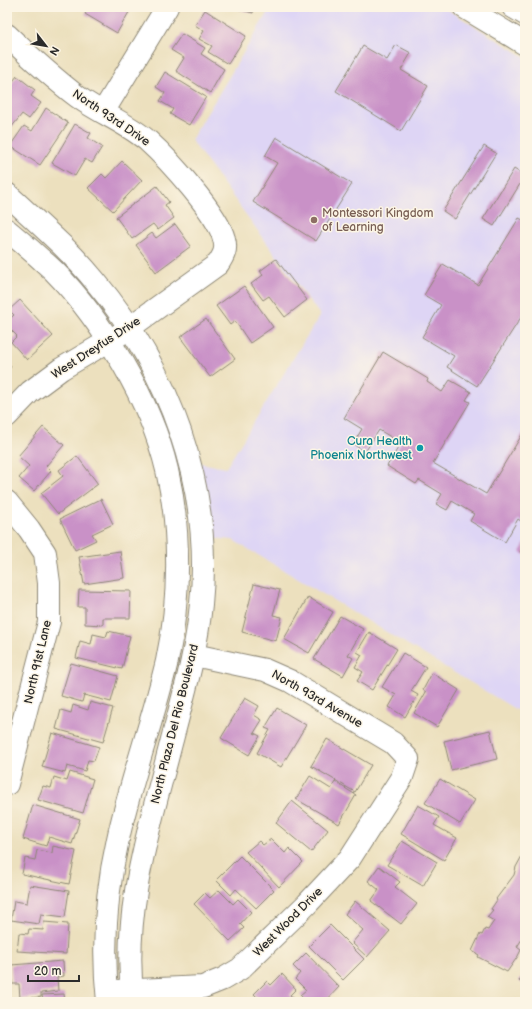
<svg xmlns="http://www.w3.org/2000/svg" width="532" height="1009" font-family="'Balsamiq Sans',sans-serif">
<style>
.built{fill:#ded5f5}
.building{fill:#c991c7}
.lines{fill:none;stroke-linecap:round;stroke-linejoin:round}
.minor-casing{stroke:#8c8674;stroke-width:24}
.minor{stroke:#fff;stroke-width:22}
.education-dot{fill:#8d6e63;stroke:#fcf5e5;stroke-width:1.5}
.culture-dot{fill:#0f9aa8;stroke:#fcf5e5;stroke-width:1.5}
.labels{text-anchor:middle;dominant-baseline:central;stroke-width:3;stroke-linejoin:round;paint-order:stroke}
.street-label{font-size:12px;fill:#2b2b2b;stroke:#fcf5e5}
.education-label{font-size:12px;fill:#785e54;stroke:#fcf5e5;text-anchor:start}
.culture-label{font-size:12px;fill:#0d838f;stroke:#fcf5e5;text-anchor:end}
</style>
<rect width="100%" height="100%" fill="#fcf5e5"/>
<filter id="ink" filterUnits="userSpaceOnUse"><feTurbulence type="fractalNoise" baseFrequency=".025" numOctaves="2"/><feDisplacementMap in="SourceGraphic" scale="8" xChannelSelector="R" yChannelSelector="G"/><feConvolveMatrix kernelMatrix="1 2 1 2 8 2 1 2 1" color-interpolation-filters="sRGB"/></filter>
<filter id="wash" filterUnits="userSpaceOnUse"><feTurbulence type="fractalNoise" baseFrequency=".012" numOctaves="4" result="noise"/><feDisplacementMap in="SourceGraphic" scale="16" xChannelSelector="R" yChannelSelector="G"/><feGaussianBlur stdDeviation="0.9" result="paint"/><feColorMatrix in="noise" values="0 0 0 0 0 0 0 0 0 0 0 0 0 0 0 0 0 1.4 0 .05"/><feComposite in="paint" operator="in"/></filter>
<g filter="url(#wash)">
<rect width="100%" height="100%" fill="#ece0be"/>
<polygon class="built" points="271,7 443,7 525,57 525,715 233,540 213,538 200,463 226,468 320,315 191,140"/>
<g id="blocks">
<g class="building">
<polygon points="89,7 132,7 117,33 85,14"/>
<polygon points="230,7 254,7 253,13"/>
<polygon points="205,10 246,36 228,64 208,52 212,46 199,39 204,31 195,25"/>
<polygon points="182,34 205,48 201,54 224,69 210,93 176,71 184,58 171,50"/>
<polygon points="396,45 411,53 401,70 428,86 401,131 336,91 363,46 387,60"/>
<polygon points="165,72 206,97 189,125 170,114 173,109 160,101 165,93 156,87"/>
<polygon points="7,73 11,77 7,82"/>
<polygon points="17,76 35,90 31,96 41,103 29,119 22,114 7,133 7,89"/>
<polygon points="46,108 68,123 40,165 10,146 24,126 32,131"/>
<polygon points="75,124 91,133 88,138 102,147 92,163 85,159 75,176 52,163"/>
<polygon points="276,137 352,184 316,241 253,202 277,163 265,156"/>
<polygon points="484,146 496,153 455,219 443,211"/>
<polygon points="122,161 142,180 113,211 88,188 102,174 106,178"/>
<polygon points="514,169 525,176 494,226 483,219"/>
<polygon points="157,186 169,202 165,205 174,218 158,230 153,224 132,239 116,217"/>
<polygon points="519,218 525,221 525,311 477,386 447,367 454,356 422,337 441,305 424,295 443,264 478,285"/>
<polygon points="175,224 191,246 156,272 136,245 152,233 156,238"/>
<polygon points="276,259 307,300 285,317 269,296 263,300 251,284 263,275 260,271"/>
<polygon points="244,286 273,327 250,343 235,321 230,325 216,306"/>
<polygon points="20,300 53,336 27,360 11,342 17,336 7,326 7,321 14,315 9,310"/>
<polygon points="206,319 235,359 210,377 180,337"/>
<polygon points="383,352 428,379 427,382 442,392 450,380 471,392 466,400 470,402 433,463 486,494 523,433 525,434 525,524 518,519 505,542 470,521 474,514 452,501 447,510 436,504 442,494 419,480 416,484 387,466 401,443 379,430 365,452 353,444 362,429 344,418"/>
<polygon points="7,362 11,367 7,370"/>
<polygon points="43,427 64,445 46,466 51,471 34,491 19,478 29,466 18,456"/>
<polygon points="77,456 98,484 58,514 41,493 63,476 59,470"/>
<polygon points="101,499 113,524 92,534 96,540 75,550 60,519"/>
<polygon points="525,543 525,555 520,552"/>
<polygon points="120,551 124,578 84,584 79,557"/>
<polygon points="254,584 280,590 273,615 282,617 276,641 242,632"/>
<polygon points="79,590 131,591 130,618 103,618 103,625 85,624 85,607 78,607"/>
<polygon points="308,597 333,612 309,653 284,639"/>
<polygon points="340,616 363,629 348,655 353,658 343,676 314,659"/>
<polygon points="108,631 130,636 122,669 76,658 80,641 91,644 93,634 106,637"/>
<polygon points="369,632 397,649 372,690 357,681 363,672 355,667 362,655 357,652"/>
<polygon points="403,653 426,667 411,691 418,695 405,717 389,707 396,695 382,687"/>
<polygon points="71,663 118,676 111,702 84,695 82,702 61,696"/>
<polygon points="432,673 459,690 437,727 414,713 426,692 423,690"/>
<polygon points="245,698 259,706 254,715 262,720 254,733 260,736 249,755 221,738"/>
<polygon points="90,702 113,708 103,742 56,729 61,710 71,713 73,705 88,710"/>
<polygon points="277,708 306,725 281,767 257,753 270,730 265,728"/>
<polygon points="490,730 497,759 451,770 444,741"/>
<polygon points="52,733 99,747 94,761 88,760 85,771 67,766 65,773 42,767"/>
<polygon points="327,739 371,765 355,792 311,766"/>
<polygon points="70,772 93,779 83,813 38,800 43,786 51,788 54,777 67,781"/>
<polygon points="310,776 331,789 335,782 356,795 339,824 296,799"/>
<polygon points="440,779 475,800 460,824 425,803"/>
<polygon points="292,801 328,830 311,852 276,823"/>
<polygon points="33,805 80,819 72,844 49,837 46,846 23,839"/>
<polygon points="418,805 439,817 434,825 457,838 444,860 401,834"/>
<polygon points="271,839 285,853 289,848 303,862 279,887 246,852 259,841 263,845"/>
<polygon points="402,841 437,862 423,886 387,865"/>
<polygon points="53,846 76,851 69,884 22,874 25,858 35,860 37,850 52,853"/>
<polygon points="240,856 274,890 256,908 236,889 231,895 216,880"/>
<polygon points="522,856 525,858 525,940 522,939 517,947 521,950 518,956 507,972 478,957 479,955 472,951 480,934 482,935 485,929 488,930 494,921 487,917 493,910 491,909 497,900 496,899 514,875 516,867"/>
<polygon points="379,866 400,882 395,887 417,904 401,924 371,901 379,890 368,881"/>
<polygon points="30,885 69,891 65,917 41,914 39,924 11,920 14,901 27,903"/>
<polygon points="219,890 233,904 238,899 251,912 240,924 244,928 230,941 194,904 205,893 210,898"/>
<polygon points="355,901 390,931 367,957 352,943 363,930 345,914"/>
<polygon points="44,922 68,924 66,954 17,951 19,933 28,934 29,929 43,930"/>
<polygon points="330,925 364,959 343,980 309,946"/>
<polygon points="306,953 339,987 325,1002 307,1002 300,995 306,990 295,979 300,973 293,966"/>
<polygon points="63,961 64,976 57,977 58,991 41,993 41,997 20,999 19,984 12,984 11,965"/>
<polygon points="525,971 525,985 519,981"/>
<polygon points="282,974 296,989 290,995 298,1002 262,1002 254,994 267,981 271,985"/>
<polygon points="64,994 65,1002 43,1002 42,995"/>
</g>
</g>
</g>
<g filter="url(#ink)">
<use href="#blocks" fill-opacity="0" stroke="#8c8674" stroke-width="1"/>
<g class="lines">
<g class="minor-casing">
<g id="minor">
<polyline points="464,7 525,44"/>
<polyline points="513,7 525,14"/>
<path d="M7,35C30,57 53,78 78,97C100,113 127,123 148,141C168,159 218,214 224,239C227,249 224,255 218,264L122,333L61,369L30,392L7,416"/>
<polyline points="103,112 167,7"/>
<path d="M7,194C37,222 69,249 95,281C169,369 213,488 201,604C196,657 180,707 167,759C146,839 122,918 133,1002"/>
<path d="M7,230C23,243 39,257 54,271C103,321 151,402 167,470C181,531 180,600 167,661C153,721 131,779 118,839C106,892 102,948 108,1002"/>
<polyline points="7,502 29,529 45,553 49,583 49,622 7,784"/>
<polyline points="116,991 203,987 223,979 240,969 307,904 350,858 402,777 408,759 393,743 290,681 265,670 194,655"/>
</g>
</g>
<use href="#minor" class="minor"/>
</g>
</g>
<circle class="education-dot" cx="314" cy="220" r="4"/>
<circle class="culture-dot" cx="420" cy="448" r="4"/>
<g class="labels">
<g class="street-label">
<text transform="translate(111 118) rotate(34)">North 93rd Drive</text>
<text transform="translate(96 348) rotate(-33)">West Dreyfus Drive</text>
<text transform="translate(38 662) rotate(-77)">North 91st Lane</text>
<text transform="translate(317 699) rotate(30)">North 93rd Avenue</text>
<text transform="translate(175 724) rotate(-76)">North Plaza Del Rio Boulevard</text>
<text transform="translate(288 922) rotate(-45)">West Wood Drive</text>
</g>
<g class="education-label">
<text x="322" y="213">Montessori Kingdom<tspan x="322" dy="14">of Learning</tspan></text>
</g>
<g class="culture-label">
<text x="412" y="441">Cura Health<tspan x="412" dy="14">Phoenix Northwest</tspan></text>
</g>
</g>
<rect width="532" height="1009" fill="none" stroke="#fcf5e5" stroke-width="24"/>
<g transform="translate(46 46) rotate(121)" stroke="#fcf5e5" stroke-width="3" paint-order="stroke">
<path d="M0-3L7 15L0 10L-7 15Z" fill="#2b2b2b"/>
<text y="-6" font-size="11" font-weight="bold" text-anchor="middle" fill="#2b2b2b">N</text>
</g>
<path d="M28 975v6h51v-6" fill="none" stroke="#2b2b2b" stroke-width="2"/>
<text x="34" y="975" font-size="12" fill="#2b2b2b" stroke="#fcf5e5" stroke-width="3" paint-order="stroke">20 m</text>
</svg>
